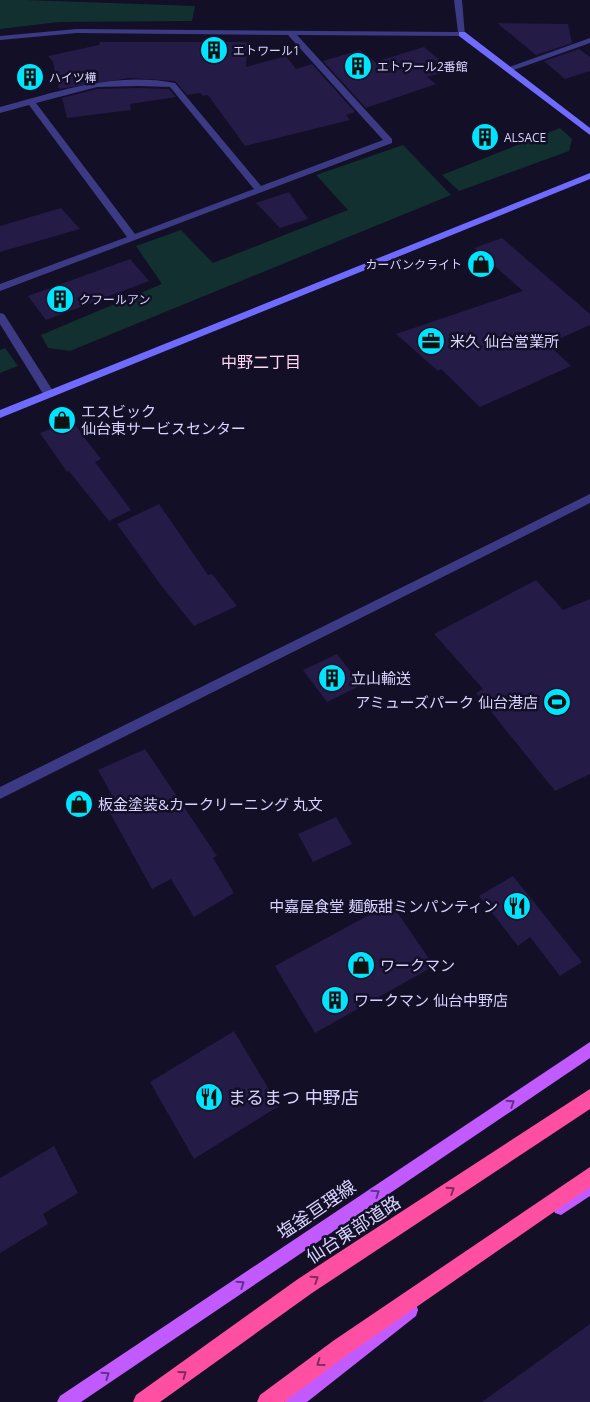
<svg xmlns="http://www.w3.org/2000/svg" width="590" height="1402" font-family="'Open Sans','Noto Sans JP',sans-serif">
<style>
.green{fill:#12302f}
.building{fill:#241b47}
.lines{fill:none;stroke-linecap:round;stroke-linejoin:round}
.street{fill:#3d3a85;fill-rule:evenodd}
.secondary{fill:#6f6bff;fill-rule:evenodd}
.primary{fill:#c25bff;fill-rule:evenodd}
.highway{fill:#ff4fa3;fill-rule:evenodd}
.oneway{stroke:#623188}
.oneway2{stroke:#7d2c5e}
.labels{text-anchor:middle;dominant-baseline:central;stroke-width:5;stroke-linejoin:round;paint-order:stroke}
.far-poi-label{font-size:12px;fill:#d9d4ff;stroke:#130f26;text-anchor:start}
.poi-label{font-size:15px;fill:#d9d4ff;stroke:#130f26;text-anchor:start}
.neighbourhood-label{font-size:16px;fill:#ffd6f0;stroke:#130f26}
.near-poi-label{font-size:18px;fill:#d9d4ff;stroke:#130f26;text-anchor:start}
.near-street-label{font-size:18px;fill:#d9d4ff;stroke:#130f26}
</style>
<rect width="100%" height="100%" fill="#130f26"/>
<g class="green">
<polygon points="0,0 26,0 195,6 192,21 59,22 0,29"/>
<polygon points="560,128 572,139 569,151 459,191 442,175"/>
<polygon points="403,145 451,195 70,351 48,348 41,335 162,284 136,246 181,230 213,263 348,210 316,175"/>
<polygon points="5,348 18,366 0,373 0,350"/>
</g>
<g class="building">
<polygon points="497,23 568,24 572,43 536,55"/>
<polygon points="100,42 247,42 246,67 286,56 296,69 312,64 355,112 346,115 350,120 245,146 208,95 203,96 200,93 187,95 175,81 130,78 59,89 53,62 48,56 99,45"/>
<polygon points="424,47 452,70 427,77 436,84 366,108 323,61 360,50 375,62"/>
<polygon points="579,49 590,57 590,71 565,79 544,61"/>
<polygon points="139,88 169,89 176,97 130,104 131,110 67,118 62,98 97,89"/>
<polygon points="289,192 308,219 280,228 256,203"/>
<polygon points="61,208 80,229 0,252 0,226"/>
<polygon points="502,238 590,314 590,325 548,344 571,366 480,407 441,369 438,371 396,334 523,291 474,248"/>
<polygon points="130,259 149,281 46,320 28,296"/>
<polygon points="71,420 101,459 95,462 131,510 109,521 69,471 67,472 40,433"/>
<polygon points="159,504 208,575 212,574 237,606 194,626 160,584 117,524"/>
<polygon points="536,580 563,610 590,599 590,774 555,791 476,693 483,689 434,634"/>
<polygon points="337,654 361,685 327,702 303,670"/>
<polygon points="145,749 217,856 213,858 234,893 194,917 171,879 152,889 105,804 114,799 98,770"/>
<polygon points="336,817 352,844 313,862 298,834"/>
<polygon points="513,876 582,962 560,976 530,937 518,946 479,896"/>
<polygon points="391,903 434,966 315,1033 275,966"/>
<polygon points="234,1031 279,1106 194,1159 150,1082"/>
<polygon points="54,1146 78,1193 43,1214 48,1224 0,1253 0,1178"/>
<polygon points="590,1324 590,1402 482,1402"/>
</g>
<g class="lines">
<g class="street">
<path d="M454,0H462L465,36L297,35L392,139V143L0,291V284L127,237L29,105L0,113V107C56,92 115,71 175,83L261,186L383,140L288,35L77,33L0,40V36L77,29L458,32ZM139,86L170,87L254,189L135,234L36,103L97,87Z"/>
<polygon points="590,38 590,43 511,71 504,69"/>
<polygon points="0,313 4,314 53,391 53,397 45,397 0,324"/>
<polygon points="590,494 590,503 0,799 0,787"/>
</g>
<g class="secondary">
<polygon points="459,32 465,32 590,128 590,135 459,36"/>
<polygon points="590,173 590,179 0,418 0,410"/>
</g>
<g class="primary">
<polygon points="590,1042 590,1058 81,1402 57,1402 60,1396"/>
<polygon points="590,1179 590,1196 561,1215 555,1213 553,1207 555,1201"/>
<polygon points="410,1302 416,1304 418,1310 416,1316 307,1402 284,1402 287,1396 404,1304"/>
</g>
<g class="highway">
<polygon points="590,1089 590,1109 312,1293 160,1402 133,1402 136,1395 298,1279"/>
<polygon points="590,1167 590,1187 347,1355 284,1402 257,1402 260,1395 333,1341"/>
</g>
</g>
<defs><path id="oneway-chevron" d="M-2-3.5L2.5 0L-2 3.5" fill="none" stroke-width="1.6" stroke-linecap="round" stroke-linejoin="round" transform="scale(1.25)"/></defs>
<g class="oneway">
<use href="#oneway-chevron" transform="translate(511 1103) rotate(-34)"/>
<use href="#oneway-chevron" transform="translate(376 1193) rotate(-34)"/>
<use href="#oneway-chevron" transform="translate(241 1284) rotate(-34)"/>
<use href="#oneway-chevron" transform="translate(106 1375) rotate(-34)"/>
</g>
<g class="oneway2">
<use href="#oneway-chevron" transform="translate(451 1190) rotate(-33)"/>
<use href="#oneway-chevron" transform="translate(315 1279) rotate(-33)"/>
<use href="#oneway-chevron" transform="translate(320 1363) rotate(144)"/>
<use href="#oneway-chevron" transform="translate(183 1374) rotate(-36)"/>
</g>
<defs>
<g id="building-disc" transform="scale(1.4375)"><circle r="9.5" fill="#00e5ff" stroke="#130f26"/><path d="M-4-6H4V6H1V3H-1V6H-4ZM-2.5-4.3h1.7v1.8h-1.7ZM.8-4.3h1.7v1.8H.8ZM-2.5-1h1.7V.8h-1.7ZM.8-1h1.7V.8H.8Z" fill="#111"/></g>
<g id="shop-disc" transform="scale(1.4375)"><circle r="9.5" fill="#00e5ff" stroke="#130f26"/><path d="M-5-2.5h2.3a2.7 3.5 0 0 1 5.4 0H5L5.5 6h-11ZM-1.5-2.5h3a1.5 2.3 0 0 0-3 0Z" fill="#111"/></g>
<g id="office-disc" transform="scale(1.4375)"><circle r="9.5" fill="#00e5ff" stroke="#130f26"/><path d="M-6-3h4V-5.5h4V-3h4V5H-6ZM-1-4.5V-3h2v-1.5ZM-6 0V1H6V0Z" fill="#111"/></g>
<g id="stadium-disc" transform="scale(1.4375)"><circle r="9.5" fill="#00e5ff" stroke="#130f26"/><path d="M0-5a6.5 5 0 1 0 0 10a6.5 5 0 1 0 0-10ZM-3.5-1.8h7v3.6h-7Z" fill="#111"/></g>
<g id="restaurant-disc" transform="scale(1.4375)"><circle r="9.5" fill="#00e5ff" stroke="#130f26"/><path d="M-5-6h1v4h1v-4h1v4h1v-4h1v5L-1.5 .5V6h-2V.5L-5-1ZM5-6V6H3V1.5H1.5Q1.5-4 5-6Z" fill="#111"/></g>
</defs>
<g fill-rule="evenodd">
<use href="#building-disc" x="214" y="50"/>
<use href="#building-disc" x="358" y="66"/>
<use href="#building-disc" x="30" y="77"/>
<use href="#building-disc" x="485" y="137"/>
<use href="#shop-disc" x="481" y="264"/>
<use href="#building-disc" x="60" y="299"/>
<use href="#office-disc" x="431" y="341"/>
<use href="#shop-disc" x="62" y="420"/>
<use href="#building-disc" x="332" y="678"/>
<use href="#stadium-disc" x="557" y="702"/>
<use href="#shop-disc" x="79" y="804"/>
<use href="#restaurant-disc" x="517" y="906"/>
<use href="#shop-disc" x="361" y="965"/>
<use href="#building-disc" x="335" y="1000"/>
<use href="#restaurant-disc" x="209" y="1097"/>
</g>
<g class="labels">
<g class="far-poi-label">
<text x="233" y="50">エトワール1</text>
<text x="377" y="66">エトワール2番館</text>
<text x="49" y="77">ハイツ樺</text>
<text x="504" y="137">ALSACE</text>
<text x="462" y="264" text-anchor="end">カーバンクライト</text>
<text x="79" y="299">クフールアン</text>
</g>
<g class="poi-label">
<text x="450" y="341">米久 仙台営業所</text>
<text x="81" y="411">エスビック<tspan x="81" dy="17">仙台東サービスセンター</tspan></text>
<text x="351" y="678">立山輸送</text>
<text x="538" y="702" text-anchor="end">アミューズパーク 仙台港店</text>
<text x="98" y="804">板金塗装&amp;カークリーニング 丸文</text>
<text x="498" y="906" text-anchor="end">中嘉屋食堂 麺飯甜ミンパンティン</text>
<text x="380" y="965">ワークマン</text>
<text x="354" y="1000">ワークマン 仙台中野店</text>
</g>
<g class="neighbourhood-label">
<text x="261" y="362">中野二丁目</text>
</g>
<g class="near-poi-label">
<text x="228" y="1097">まるまつ 中野店</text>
</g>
<g class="near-street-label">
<text transform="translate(316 1209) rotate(-34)">塩釜亘理線</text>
<text transform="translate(353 1229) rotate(-33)">仙台東部道路</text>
</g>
</g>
</svg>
